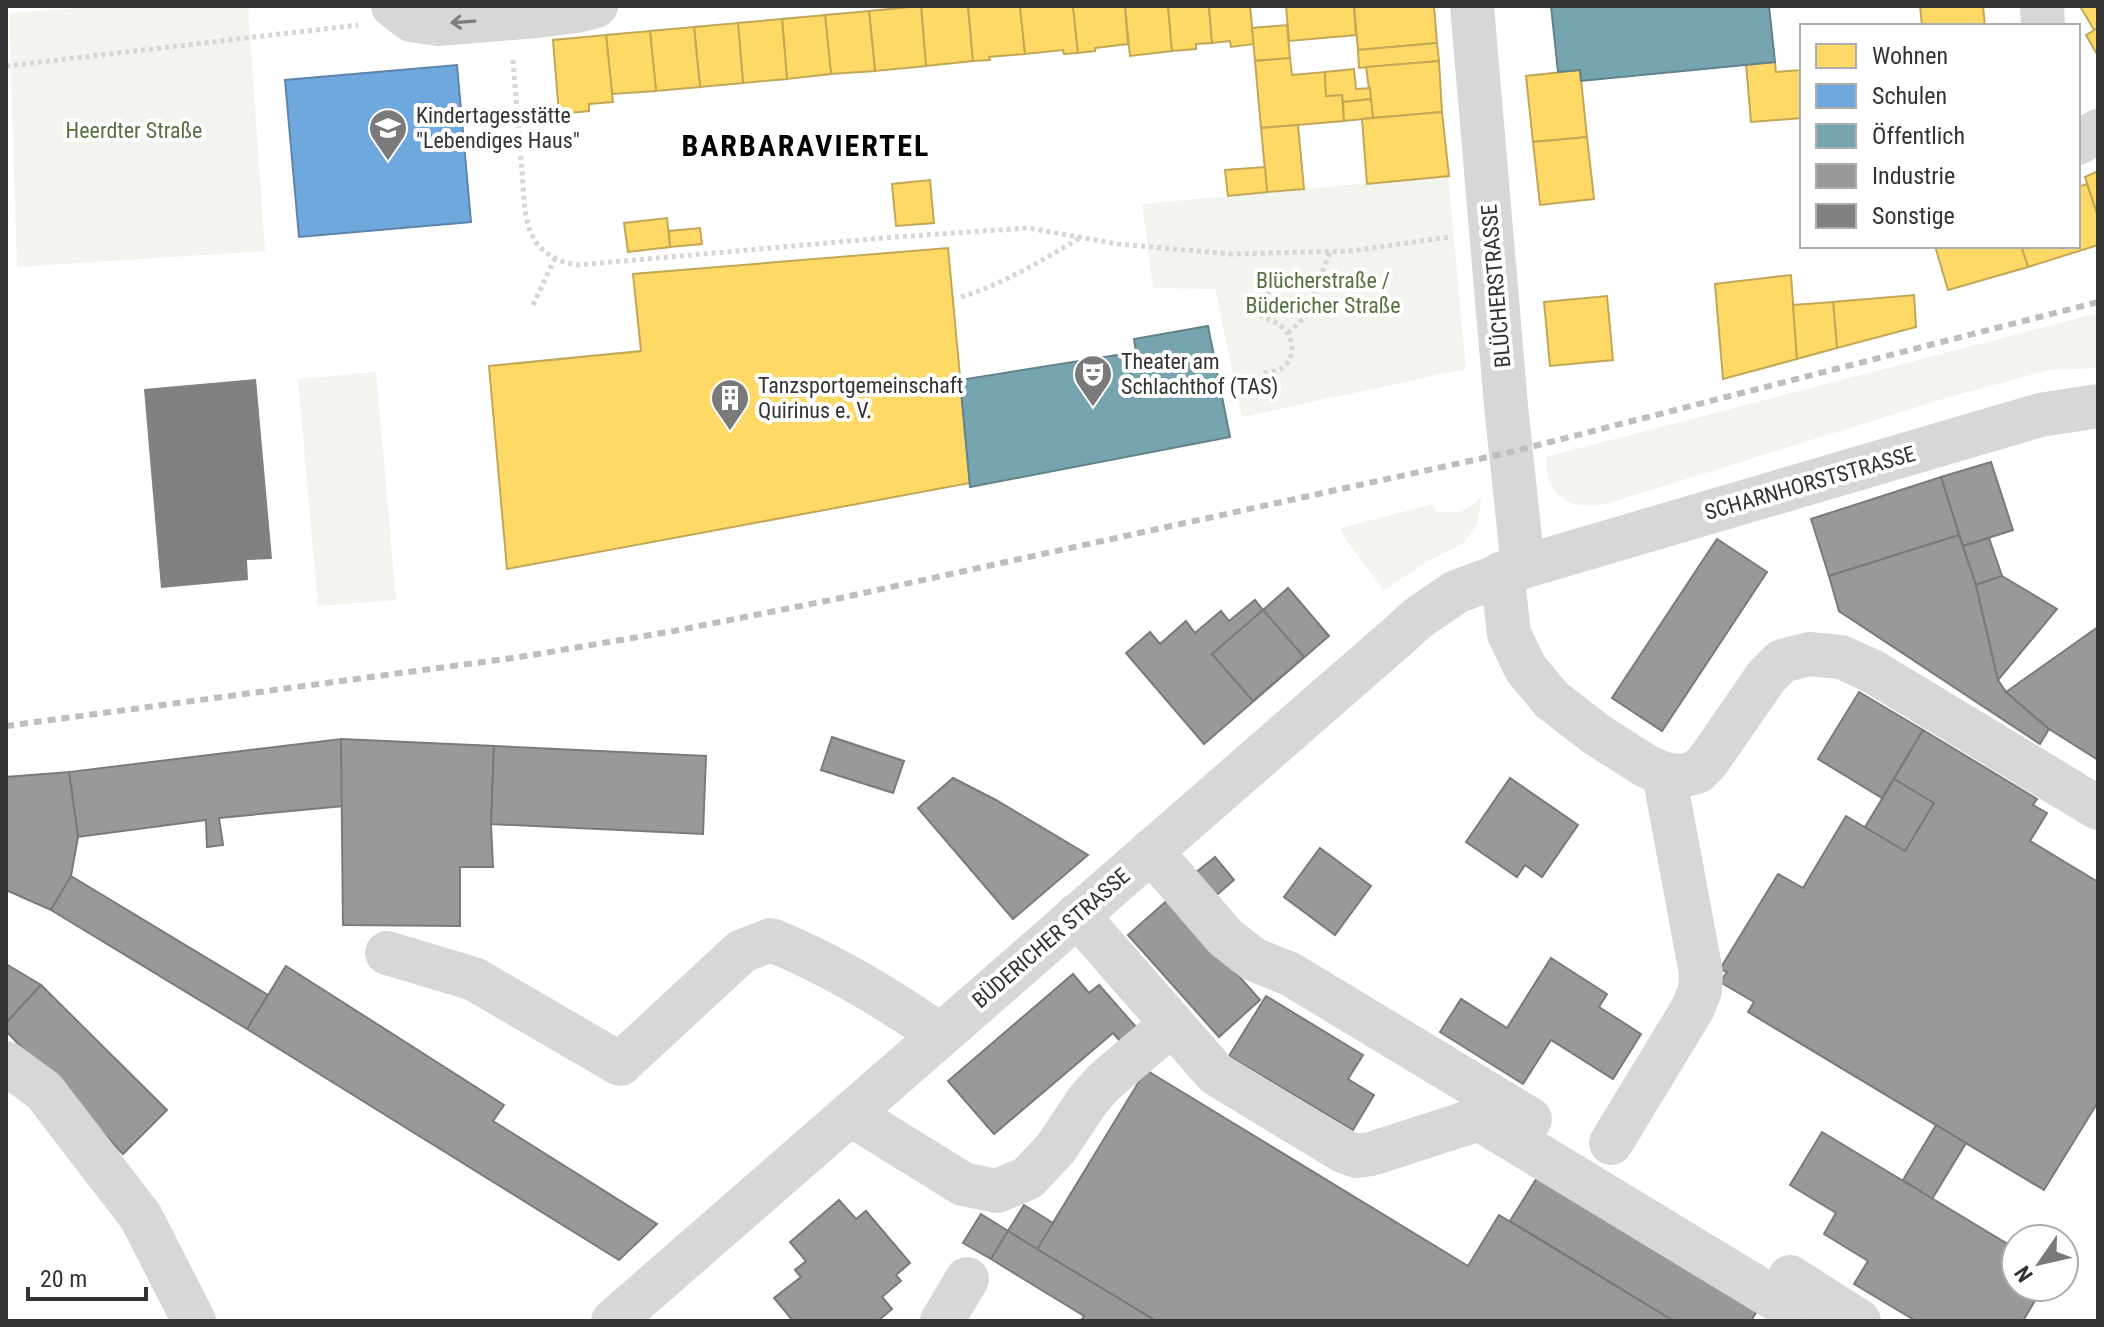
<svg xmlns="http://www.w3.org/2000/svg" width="2104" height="1327" font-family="'Roboto Condensed',sans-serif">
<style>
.green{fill:#f1f5ed}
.homes{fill:#ffd966;stroke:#c2a757;stroke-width:2}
.schools{fill:#6fa8dc;stroke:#5d85a9;stroke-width:2}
.public{fill:#76a5af;stroke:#62838a;stroke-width:2}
.industry{fill:#999;stroke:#7a7a7a;stroke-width:2}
.building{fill:#818181}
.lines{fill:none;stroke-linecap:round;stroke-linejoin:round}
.path{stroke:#d6d6d6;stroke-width:5;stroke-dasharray:4 4;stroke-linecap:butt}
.minor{stroke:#d7d7d7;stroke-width:44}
.rail{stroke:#bebebe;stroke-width:6;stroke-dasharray:8 6;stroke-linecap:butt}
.oneway{stroke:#7d7d7d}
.labels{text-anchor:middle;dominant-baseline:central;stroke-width:8;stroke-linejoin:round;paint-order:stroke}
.poi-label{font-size:22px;fill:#333;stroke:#fff;text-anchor:start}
.park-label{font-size:22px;fill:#56703f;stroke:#fff}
.street-label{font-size:22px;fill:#333;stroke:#fff}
.district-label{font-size:30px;font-weight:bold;letter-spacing:2px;fill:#000;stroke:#fff}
</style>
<rect width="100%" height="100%" fill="#fff"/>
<g class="green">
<polygon points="104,6 248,6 265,251 17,267 9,13"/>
<polygon points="1448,176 1466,369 1242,417 1215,289 1153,288 1142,204"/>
<path d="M2098,313V368L2049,370L1946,398L1609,503C1586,508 1564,508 1550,483C1546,476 1547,465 1546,457Z"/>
<polygon points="376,372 396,600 318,606 298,379"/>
<polygon points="1481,498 1478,523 1464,543 1428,561 1384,590 1343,536 1341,528 1433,504 1436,512 1461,512"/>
</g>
<g class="homes">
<polygon points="921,6 968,6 973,61 926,66"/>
<polygon points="921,6 926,66 875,71 869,11"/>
<polygon points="968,6 1020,6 1025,54 989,57 990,60 973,61"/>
<polygon points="1020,6 1073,6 1078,53 1064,54 1063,50 1025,54"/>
<polygon points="1073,6 1125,6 1128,44 1095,48 1095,51 1078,53"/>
<polygon points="1125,6 1168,6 1172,51 1130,56"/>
<polygon points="1168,6 1209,6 1212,43 1196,44 1196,49 1172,51"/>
<polygon points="1209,6 1250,6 1254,44 1231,47 1230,41 1212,43"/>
<polygon points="1286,6 1354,6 1356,35 1289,41"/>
<polygon points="1354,6 1434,6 1437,43 1358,50"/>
<polygon points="1920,6 1983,6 1985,26 1922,26"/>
<polygon points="2080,6 2098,6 2098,28 2094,30"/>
<polygon points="869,11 875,71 831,74 825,15"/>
<polygon points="825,15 831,74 787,79 782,19"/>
<polygon points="782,19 787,79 743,83 738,23"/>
<polygon points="738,23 743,83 700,87 694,27"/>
<polygon points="1287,25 1290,58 1255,61 1252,28"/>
<polygon points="694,27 700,87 656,91 650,31"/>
<polygon points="2098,28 2098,56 2086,35"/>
<polygon points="650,31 656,91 612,94 606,35"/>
<polygon points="606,35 613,102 589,104 589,111 559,114 553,40"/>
<polygon points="1437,43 1439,61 1359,68 1358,50"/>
<polygon points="1290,58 1292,75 1325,72 1326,96 1342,95 1344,121 1261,128 1255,61"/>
<polygon points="1439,61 1442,112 1373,118 1366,67"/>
<polygon points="1775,62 1776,72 1802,70 1802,118 1751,122 1746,64"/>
<polygon points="1354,69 1356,89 1370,88 1371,99 1343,102 1342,95 1326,96 1325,72"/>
<polygon points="1580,70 1587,137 1533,142 1526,76"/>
<polygon points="1371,99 1373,118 1344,121 1343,102"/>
<polygon points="1442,112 1449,176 1367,184 1362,119"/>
<polygon points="1298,125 1304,189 1267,192 1261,128"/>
<polygon points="1587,137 1594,199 1540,205 1533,142"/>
<polygon points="1265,167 1267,192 1228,196 1225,170"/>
<polygon points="2098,171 2098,217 2085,177"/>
<polygon points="930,180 934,223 896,226 892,184"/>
<polygon points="2087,184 2098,217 2098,245 2028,267 2021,246 2078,246 2078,187"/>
<polygon points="667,218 670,247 628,252 624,223"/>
<polygon points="700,228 702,244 670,247 669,231"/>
<polygon points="1935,246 2021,246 2028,267 1948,290"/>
<polygon points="948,248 970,483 507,569 489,366 641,351 633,274"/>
<polygon points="1791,275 1797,359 1723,379 1715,284"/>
<polygon points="1914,295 1916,327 1837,348 1833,302"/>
<polygon points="1607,296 1613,360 1550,366 1544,302"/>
<polygon points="1833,302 1837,348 1797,359 1793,305"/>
</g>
<polygon class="schools" points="457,65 471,222 299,237 285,80"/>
<g class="public">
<polygon points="1551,6 1769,6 1775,62 1581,81 1580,70 1558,72"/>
<polygon points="1208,326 1230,437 970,487 960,380 1136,352 1134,339"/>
</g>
<g class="industry">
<polygon points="1991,462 2013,530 1963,546 1941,477"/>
<polygon points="1941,477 1959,535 1829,576 1811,519"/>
<polygon points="1959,535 1976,585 1998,680 2006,692 2049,729 2040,744 1839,611 1829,576"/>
<polygon points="1989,538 2002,576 1976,585 1963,546"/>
<polygon points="1717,539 1767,572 1662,731 1612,698"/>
<polygon points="2002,576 2057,609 1998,680 1976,585"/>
<polygon points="1288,588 1329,636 1204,744 1126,653 1150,632 1160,644 1186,621 1195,633 1221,611 1229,621 1255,600 1263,610"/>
<polygon points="1263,610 1304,657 1253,701 1212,654"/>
<polygon points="2098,627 2098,760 2049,729 2006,692"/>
<polygon points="1859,692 1923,730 1882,798 1818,759"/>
<polygon points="1923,730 2037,799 2033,805 2047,813 2030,841 2098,882 2098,1102 2044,1190 1748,1012 1754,1002 1720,982 1727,972 1720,969 1778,874 1803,888 1846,816 1905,851 1934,803 1894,779"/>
<polygon points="832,737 904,761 893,793 821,770"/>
<polygon points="341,739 343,806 219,818 223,845 207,847 206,820 78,837 69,772"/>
<polygon points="341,739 494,746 491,824 493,867 460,867 460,926 343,925"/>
<polygon points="494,746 706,756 703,834 491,824"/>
<polygon points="69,772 78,837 71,876 51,910 6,890 6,777"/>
<polygon points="953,778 996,800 1088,855 1013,919 918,808"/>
<polygon points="1510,778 1578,825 1542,877 1525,865 1517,877 1466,842"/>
<polygon points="1894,779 1934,803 1905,851 1865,827"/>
<polygon points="1320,848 1371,886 1335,935 1284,897"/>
<polygon points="1215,857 1234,880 1212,899 1193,875"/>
<polygon points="71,876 268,995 247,1029 51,910"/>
<polygon points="1170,898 1260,1000 1219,1037 1128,935"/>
<polygon points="1551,958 1607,994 1599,1007 1641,1034 1613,1079 1551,1040 1523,1084 1440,1032 1461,999 1507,1028"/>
<polygon points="6,964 41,985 6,1023"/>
<polygon points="286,966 504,1105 493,1121 657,1224 619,1260 247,1029"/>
<polygon points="1073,974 1089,993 1099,985 1136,1027 1120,1041 1113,1033 994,1134 948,1081"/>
<polygon points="41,985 167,1110 123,1154 6,1031 6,1023"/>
<polygon points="1266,996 1363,1055 1348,1079 1374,1095 1353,1130 1229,1056"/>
<polygon points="1146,1070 1468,1266 1499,1215 1674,1321 1156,1321 1037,1249"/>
<polygon points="1936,1125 1966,1143 1932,1199 1903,1180"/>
<polygon points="1822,1132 2016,1249 2016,1287 2043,1287 2023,1321 1916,1321 1854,1284 1868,1261 1824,1234 1836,1213 1790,1185"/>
<polygon points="1543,1168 1763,1301 1751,1321 1674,1321 1510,1221"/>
<polygon points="839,1200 856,1219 866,1211 910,1263 896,1275 901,1281 882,1297 892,1309 878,1321 793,1321 774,1298 801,1277 795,1270 806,1261 790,1242"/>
<polygon points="1024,1205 1053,1223 1037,1249 1008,1231"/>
<polygon points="981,1214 1008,1231 991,1259 963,1243"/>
<polygon points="1008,1231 1037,1249 1156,1321 1081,1321 1084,1316 991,1259"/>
</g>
<polygon class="building" points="256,379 272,559 247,560 248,580 161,588 144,389"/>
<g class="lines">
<g class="path">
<path d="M513,60C516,97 519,134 522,171C524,191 523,219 533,237C542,255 560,262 578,265L895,237L1028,228L1118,244L1231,254L1351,251L1449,237"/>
<polyline points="6,66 358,25"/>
<path d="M961,297C1004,284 1042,260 1080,238"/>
<polyline points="533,305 555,258"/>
<polyline points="1288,333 1305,317 1330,252"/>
<path d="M1264,373C1265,372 1276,371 1278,370C1294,363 1296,343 1285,330C1279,323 1271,320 1262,317L1270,286"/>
</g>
<g class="minor">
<polyline points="393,6 411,20 438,24 537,16 577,11 596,6"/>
<polyline points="1472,6 1506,406 1523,567"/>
<polyline points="2042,6 2043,26"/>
<polyline points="2078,143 2098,131"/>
<polyline points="1502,573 1509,634 1526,669 1552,700 1596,734 1646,766 1664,774 1681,776 1697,772 1708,761 1766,677 1782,661 1809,654 1841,657 1872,671 2098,808"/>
<polyline points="1151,851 1225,937 1253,959 1290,974 1530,1119"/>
<polyline points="1077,915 1216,1074 1343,1151 1357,1156 1371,1154 1479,1119 1812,1321"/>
<path d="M387,953L474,979L620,1064L742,951L771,940C831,964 887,998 940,1035"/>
<polyline points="6,1063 44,1091 141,1217 194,1321"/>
<polyline points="850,1114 963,1184 997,1191 1028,1178 1056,1148 1088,1100 1104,1082 1172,1024"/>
<polyline points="1611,1143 1693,1008 1700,990 1701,973 1664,774"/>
<polyline points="1790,1277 1859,1321"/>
<polyline points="613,1321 1397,637 1418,618 1456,592 1523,567 2040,415 2098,406"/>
<polyline points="942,1321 967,1279"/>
</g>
<polyline class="rail" points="6,726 520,657 674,631 836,599 1511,452 2098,302"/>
</g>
<defs><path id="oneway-shaft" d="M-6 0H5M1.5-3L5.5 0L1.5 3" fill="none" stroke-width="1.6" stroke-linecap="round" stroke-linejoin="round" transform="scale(2)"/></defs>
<use class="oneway" href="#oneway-shaft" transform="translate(463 22) rotate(176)"/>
<defs>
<g id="school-pin" transform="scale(2)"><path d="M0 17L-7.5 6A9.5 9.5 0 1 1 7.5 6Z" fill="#7a7a7a" stroke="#fff"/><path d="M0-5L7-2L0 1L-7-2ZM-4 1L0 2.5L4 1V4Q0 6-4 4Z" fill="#fff"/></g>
<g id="theatre-pin" transform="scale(2)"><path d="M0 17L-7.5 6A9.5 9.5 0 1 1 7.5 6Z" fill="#7a7a7a" stroke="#fff"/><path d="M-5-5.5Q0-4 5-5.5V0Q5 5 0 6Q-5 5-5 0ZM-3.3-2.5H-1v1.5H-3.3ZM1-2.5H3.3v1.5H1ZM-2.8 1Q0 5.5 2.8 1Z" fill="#fff"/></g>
<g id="building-pin" transform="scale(2)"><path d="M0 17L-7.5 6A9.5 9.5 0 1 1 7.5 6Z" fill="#7a7a7a" stroke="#fff"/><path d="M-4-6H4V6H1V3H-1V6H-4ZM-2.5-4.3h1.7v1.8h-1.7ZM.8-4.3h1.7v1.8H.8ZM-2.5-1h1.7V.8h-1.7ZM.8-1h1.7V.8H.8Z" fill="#fff"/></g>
</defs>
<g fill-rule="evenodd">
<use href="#school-pin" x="388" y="128"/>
<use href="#theatre-pin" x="1093" y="374"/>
<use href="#building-pin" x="730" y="398"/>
</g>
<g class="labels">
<g class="poi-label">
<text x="416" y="115">Kindertagesstätte<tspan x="416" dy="25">"Lebendiges Haus"</tspan></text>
<text x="1121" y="361">Theater am<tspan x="1121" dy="25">Schlachthof (TAS)</tspan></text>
<text x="758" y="385">Tanzsportgemeinschaft<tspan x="758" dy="25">Quirinus e. V.</tspan></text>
</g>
<g class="park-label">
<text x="134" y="130">Heerdter Straße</text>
<text x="1323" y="280">Blücherstraße /<tspan x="1323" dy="25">Büdericher Straße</tspan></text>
</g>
<g class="street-label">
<text transform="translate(1496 286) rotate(-95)">BLÜCHERSTRASSE</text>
<text transform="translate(1810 483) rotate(-16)">SCHARNHORSTSTRASSE</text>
<text transform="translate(1051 938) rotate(-41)">BÜDERICHER STRASSE</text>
</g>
<g class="district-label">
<text x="806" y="145">BARBARAVIERTEL</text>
</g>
</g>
<rect width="2104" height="1327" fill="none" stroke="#333333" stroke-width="16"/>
<rect x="1800" y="24" width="280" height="224" fill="#ffffff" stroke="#adadad" stroke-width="2"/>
<rect x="1816" y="44" width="40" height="24" fill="#ffd966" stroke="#adadad" stroke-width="2"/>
<text x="1872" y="64" font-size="24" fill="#333333">Wohnen</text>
<rect x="1816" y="84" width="40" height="24" fill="#6fa8dc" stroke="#adadad" stroke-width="2"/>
<text x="1872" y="104" font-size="24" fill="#333333">Schulen</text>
<rect x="1816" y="124" width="40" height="24" fill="#76a5af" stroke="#adadad" stroke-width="2"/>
<text x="1872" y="144" font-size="24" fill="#333333">Öffentlich</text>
<rect x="1816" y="164" width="40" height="24" fill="#999999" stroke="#adadad" stroke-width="2"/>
<text x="1872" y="184" font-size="24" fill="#333333">Industrie</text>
<rect x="1816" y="204" width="40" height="24" fill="#818181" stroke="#adadad" stroke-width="2"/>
<text x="1872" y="224" font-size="24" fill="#333333">Sonstige</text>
<g transform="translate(2040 1263) rotate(236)"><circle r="38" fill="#ffffff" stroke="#adadad" stroke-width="2"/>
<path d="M0-6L14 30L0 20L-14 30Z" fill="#7a7a7a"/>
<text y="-12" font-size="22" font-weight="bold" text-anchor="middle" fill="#333333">N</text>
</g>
<path d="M28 1287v12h118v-12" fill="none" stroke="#333333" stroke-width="4"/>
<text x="40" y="1287" font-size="24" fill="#333333" stroke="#ffffff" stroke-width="6" paint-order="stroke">20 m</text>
</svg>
